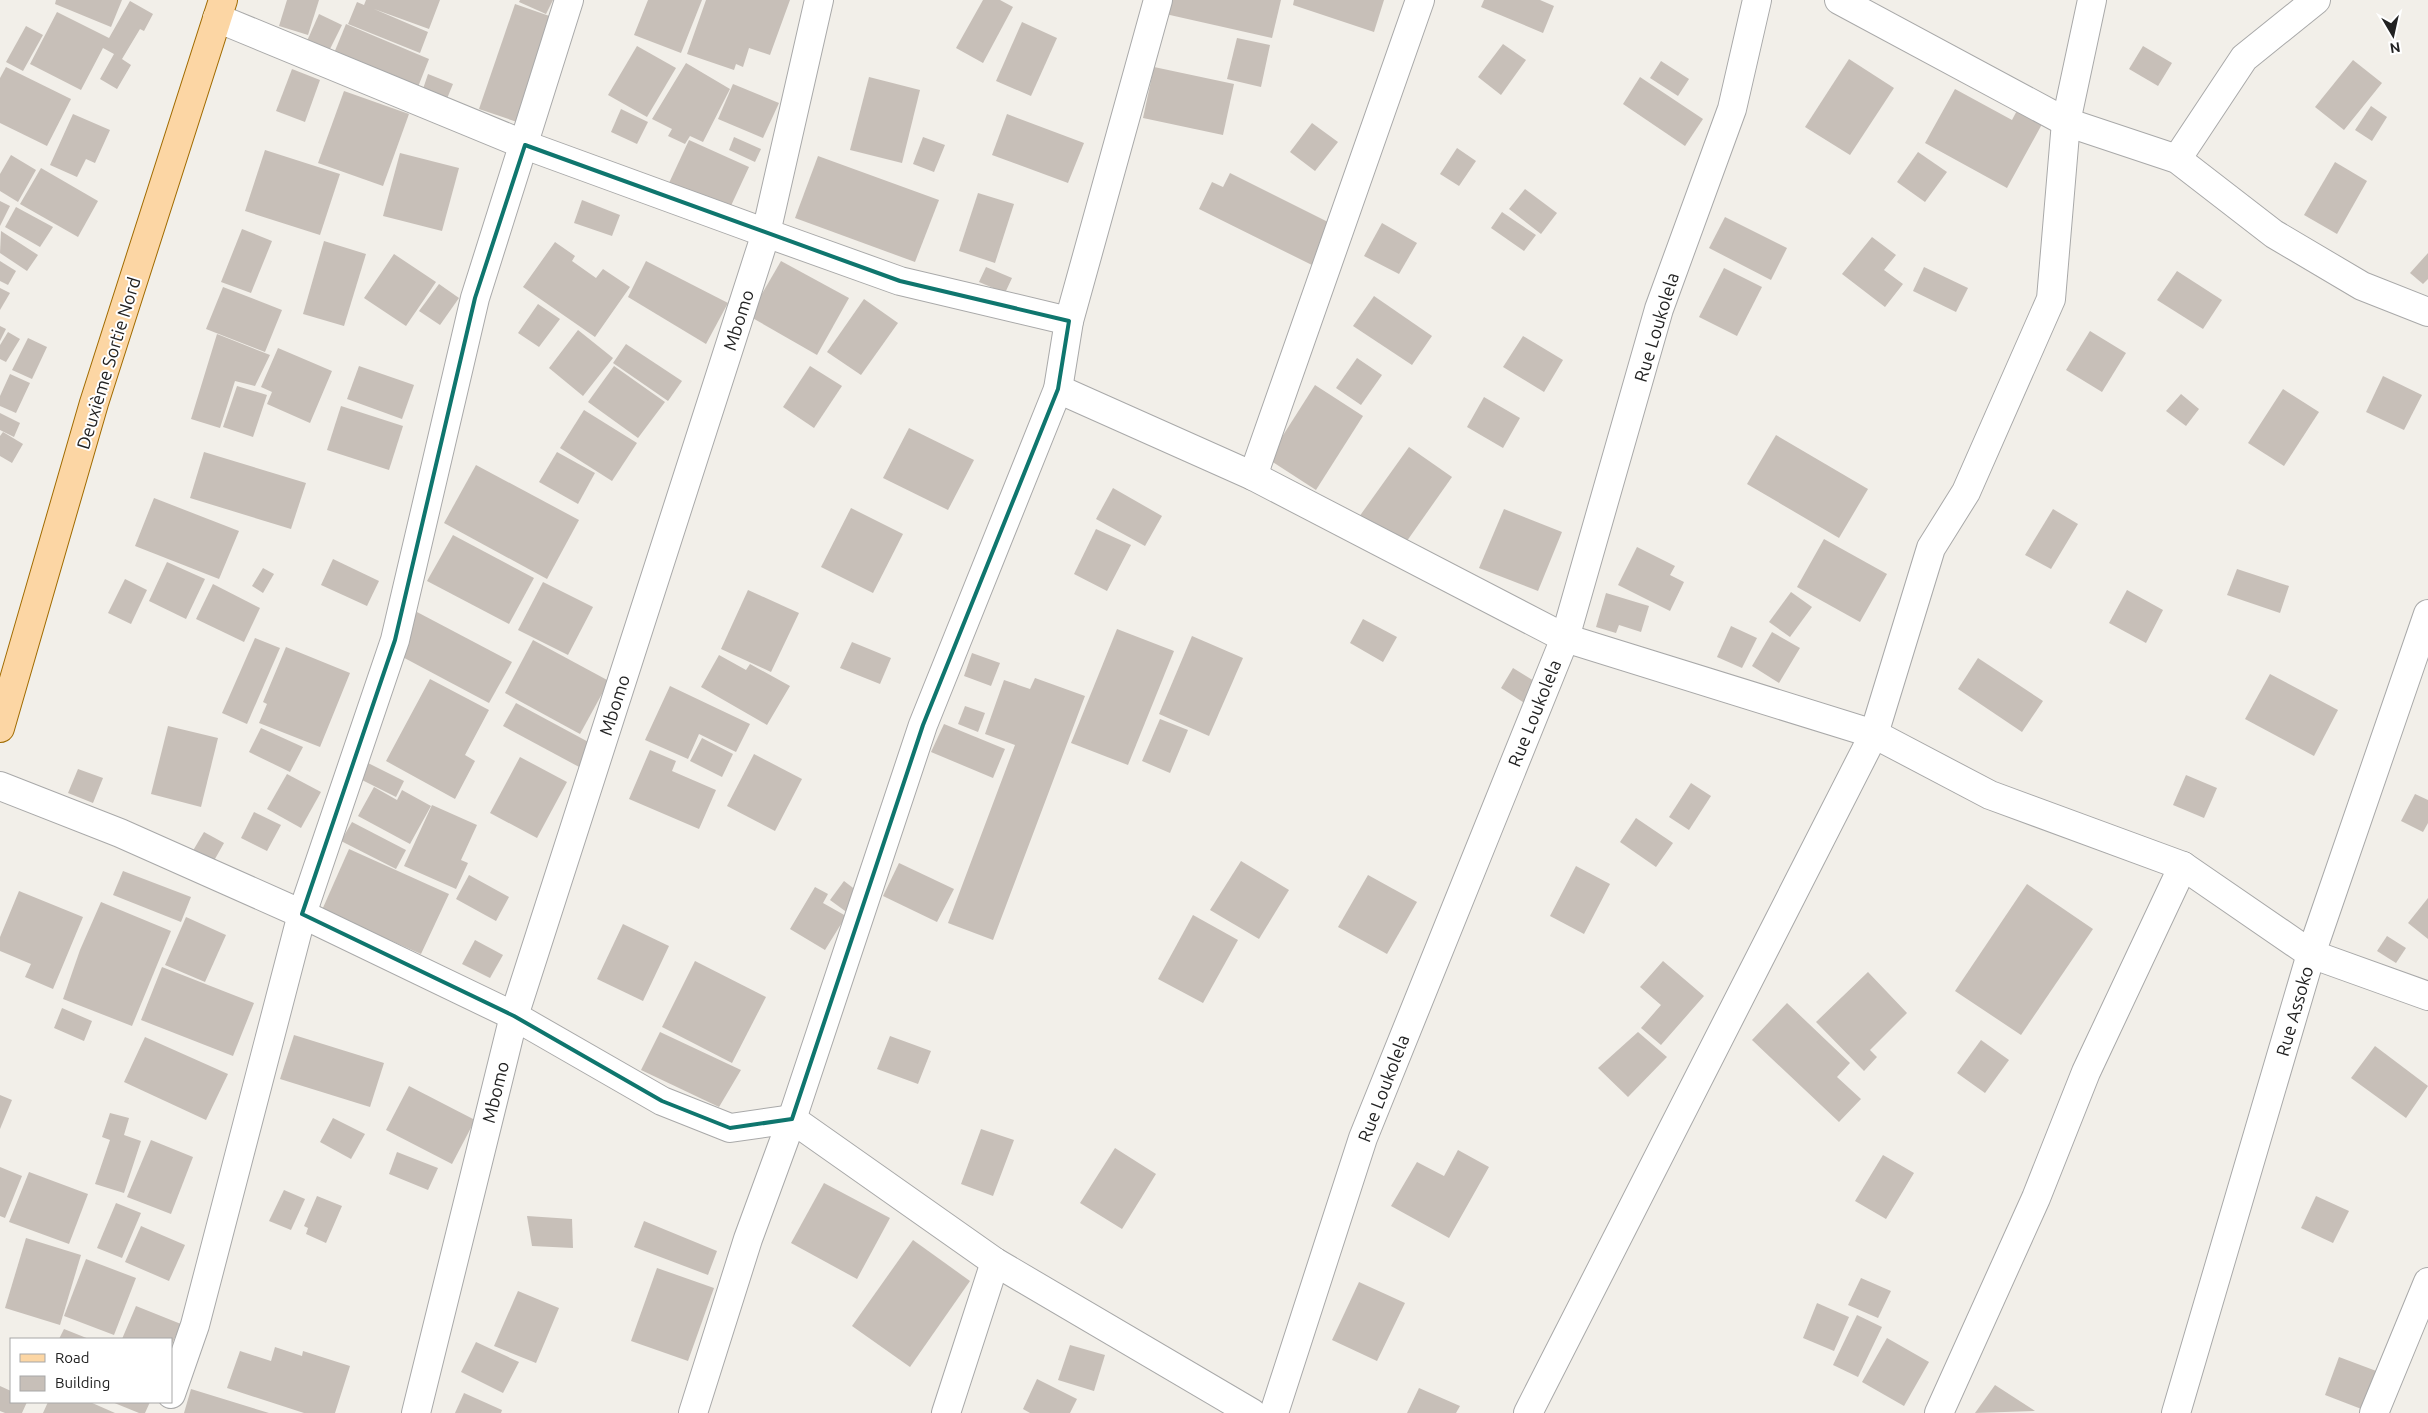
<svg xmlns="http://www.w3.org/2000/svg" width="2428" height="1413" font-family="Ubuntu,sans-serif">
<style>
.building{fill:#c7bfb8}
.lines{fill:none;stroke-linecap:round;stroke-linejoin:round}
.minor-casing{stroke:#a9a9a9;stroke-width:30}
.primary-casing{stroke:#a06b00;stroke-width:30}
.minor{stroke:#fff;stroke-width:28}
.primary{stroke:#fcd6a4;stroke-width:28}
.marked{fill:none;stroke:#0f766e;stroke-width:4;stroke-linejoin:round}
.labels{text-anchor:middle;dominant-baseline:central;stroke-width:4;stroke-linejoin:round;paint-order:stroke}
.street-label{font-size:18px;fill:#222;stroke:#fff}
</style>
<rect width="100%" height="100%" fill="#f2efe9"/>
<g class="building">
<polygon points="56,0 122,0 111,27 55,4"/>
<polygon points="287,0 319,0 308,35 279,26"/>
<polygon points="366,0 440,0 429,29 374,9 428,32 420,53 348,24 357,2 364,5"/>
<polygon points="520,0 553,0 546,14 519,2"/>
<polygon points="648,0 702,0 681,53 634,35"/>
<polygon points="706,0 790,0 770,55 749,48 743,67 736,64 734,70 687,54"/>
<polygon points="983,0 1000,0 1013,7 983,63 956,48"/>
<polygon points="1163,0 1281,0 1272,38 1161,13"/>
<polygon points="1294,0 1384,0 1374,32 1293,5"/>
<polygon points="1484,0 1540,0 1554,6 1543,33 1481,7"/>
<polygon points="130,1 153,14 144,31 140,29 122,59 131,65 117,89 100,79 114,54 103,48 81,90 30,64 57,12 109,38"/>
<polygon points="515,4 558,19 523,124 479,109"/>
<polygon points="319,14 342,25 329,51 307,41"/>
<polygon points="1022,22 1057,38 1031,96 996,81"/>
<polygon points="346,24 429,59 416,92 332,58"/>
<polygon points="26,26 43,35 23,71 6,62"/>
<polygon points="1237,38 1270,45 1261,87 1227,79"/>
<polygon points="1503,44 1526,60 1501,95 1478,77"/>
<polygon points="637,46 676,68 647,117 608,95"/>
<polygon points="2143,46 2172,63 2158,86 2129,69"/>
<polygon points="1849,59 1894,88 1850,155 1805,127"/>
<polygon points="2353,60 2382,83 2344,130 2315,107"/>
<polygon points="1661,61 1689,79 1678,96 1650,78"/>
<polygon points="686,63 730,89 703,142 690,136 685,144 668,136 672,129 652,119"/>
<polygon points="6,67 71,99 47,146 0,123 0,78"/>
<polygon points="1154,67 1234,84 1223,135 1143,118"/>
<polygon points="292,69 320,80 305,122 276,111"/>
<polygon points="428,74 453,84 446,101 422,92"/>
<polygon points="869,77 920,90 902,163 850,150"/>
<polygon points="1640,77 1703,119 1685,146 1623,104"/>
<polygon points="733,84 779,103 763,138 718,119"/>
<polygon points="1955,89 2012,120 2022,101 2047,115 2007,188 1925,143"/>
<polygon points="344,91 409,114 383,186 318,163"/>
<polygon points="2371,106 2387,117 2372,141 2355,130"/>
<polygon points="621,109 648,122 637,144 611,132"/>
<polygon points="73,114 110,130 95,163 86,159 77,177 50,165"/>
<polygon points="1007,114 1084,143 1068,183 992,155"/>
<polygon points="1312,123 1338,142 1315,171 1290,152"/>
<polygon points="734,137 761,149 755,162 729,150"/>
<polygon points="923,137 945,145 934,172 913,164"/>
<polygon points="689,140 749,167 729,210 669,183"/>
<polygon points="1457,148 1476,161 1459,186 1440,174"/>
<polygon points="265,150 340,174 320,235 245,211"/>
<polygon points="1918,152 1947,172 1925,202 1897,182"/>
<polygon points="400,153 459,168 442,231 383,216"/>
<polygon points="11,155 36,170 18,202 0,191 0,174"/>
<polygon points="818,156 939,200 915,262 795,218"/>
<polygon points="2335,162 2367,181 2337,234 2304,215"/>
<polygon points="41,168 98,201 78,237 20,204"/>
<polygon points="1230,173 1338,227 1318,268 1199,209 1212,182 1223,187"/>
<polygon points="1525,189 1557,213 1541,234 1509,209"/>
<polygon points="978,193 1014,204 995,263 959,251"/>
<polygon points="582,200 620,215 612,236 574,223"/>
<polygon points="0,201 10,206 0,226"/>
<polygon points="16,207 53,227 40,247 5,227"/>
<polygon points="1502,212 1536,235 1524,251 1491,228"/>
<polygon points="1725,217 1787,248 1771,280 1709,248"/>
<polygon points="1382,223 1417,243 1399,274 1364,256"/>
<polygon points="242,229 272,241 251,293 221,282"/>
<polygon points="1,231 38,255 27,271 0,253"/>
<polygon points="1872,237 1896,255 1884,270 1903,284 1885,307 1842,274"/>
<polygon points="324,241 366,254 344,326 303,314"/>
<polygon points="555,242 575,256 572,261 596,278 603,269 630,287 595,337 523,287"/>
<polygon points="2428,253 2428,279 2423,284 2410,273"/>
<polygon points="394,254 436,282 406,326 364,298"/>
<polygon points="0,261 16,271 8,285 0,281"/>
<polygon points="646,261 728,303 706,344 628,297"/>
<polygon points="781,261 849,298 817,355 749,316"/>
<polygon points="986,267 1012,278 1005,293 979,282"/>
<polygon points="1924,267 1968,288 1956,312 1913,291"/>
<polygon points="1724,268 1762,287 1737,336 1699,317"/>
<polygon points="2177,271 2222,300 2203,329 2157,300"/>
<polygon points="439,284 459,298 440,325 419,311"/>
<polygon points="223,287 282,310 265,352 206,329"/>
<polygon points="0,288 10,293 0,310"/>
<polygon points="1374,296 1432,336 1412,365 1353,326"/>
<polygon points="864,299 898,323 861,375 827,352"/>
<polygon points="538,304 560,319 539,347 518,333"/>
<polygon points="0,326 6,329 0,341"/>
<polygon points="578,330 613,358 583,396 549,368"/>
<polygon points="2090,331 2126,353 2102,392 2066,370"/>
<polygon points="8,332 20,339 6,362 0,359 0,345"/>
<polygon points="217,334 270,355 255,386 235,381 220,428 191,419"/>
<polygon points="1523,336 1563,360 1544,392 1503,367"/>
<polygon points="28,338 47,347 32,379 12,370"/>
<polygon points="626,344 682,381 668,401 613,363"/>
<polygon points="278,348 332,371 310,423 267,404 272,392 261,387"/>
<polygon points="1357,358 1382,375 1361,405 1336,388"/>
<polygon points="359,366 414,385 402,419 347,399"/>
<polygon points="614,366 665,402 638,438 588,402"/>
<polygon points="810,366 842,386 814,428 783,407"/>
<polygon points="10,374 30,383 16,413 0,406 0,396"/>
<polygon points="2383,376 2422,395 2404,430 2366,412"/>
<polygon points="1315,385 1363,416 1316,490 1268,459"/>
<polygon points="237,386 267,395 253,437 223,427"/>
<polygon points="2283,389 2319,412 2284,466 2248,443"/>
<polygon points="2181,394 2199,409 2186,426 2166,411"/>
<polygon points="1484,397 1520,418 1503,448 1467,427"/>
<polygon points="341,406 403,426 389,470 327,450"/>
<polygon points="584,410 637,443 612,481 560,448"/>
<polygon points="0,413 20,423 14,437 0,430"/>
<polygon points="909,428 974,460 948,510 883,478"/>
<polygon points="3,432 23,444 12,463 0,456 0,436"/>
<polygon points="1776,435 1868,489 1839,538 1747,484"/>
<polygon points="1409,447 1452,477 1402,548 1359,517"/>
<polygon points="204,452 306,483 291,529 190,498"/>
<polygon points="557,452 595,473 578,504 539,482"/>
<polygon points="476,465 579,520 547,579 444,523"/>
<polygon points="1113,488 1162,516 1145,546 1096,519"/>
<polygon points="154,498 239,531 219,579 135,546"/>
<polygon points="851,508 903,534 873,593 821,567"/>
<polygon points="1504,509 1562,532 1538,591 1479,568"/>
<polygon points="2053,509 2078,524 2051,569 2025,555"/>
<polygon points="1096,529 1131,545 1107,591 1074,574"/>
<polygon points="453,535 534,578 509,624 427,581"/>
<polygon points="1824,539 1887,574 1860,622 1797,587"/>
<polygon points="1637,547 1675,566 1670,575 1684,582 1670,611 1618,585"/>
<polygon points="333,559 379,581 367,606 321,585"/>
<polygon points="167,562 205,579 186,619 149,601"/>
<polygon points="263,568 274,574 263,593 252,586"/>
<polygon points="2237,569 2289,586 2280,613 2227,595"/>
<polygon points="125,579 147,590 131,624 108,613"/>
<polygon points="543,582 593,607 568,655 518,630"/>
<polygon points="213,584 260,608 244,642 196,619"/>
<polygon points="748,590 799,613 771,672 721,649"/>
<polygon points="2127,590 2163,610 2146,643 2109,623"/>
<polygon points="1791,592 1812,607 1790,637 1769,622"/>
<polygon points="1606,593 1649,606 1641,632 1619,625 1616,633 1596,627"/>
<polygon points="417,612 512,662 489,703 395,653"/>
<polygon points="1363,619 1397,637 1383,662 1350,643"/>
<polygon points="1731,626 1757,638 1742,668 1717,657"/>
<polygon points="1117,629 1174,651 1128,765 1071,743"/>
<polygon points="1772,632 1800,648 1779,683 1752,666"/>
<polygon points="1192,636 1243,658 1209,736 1159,714"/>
<polygon points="255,638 280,648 247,724 222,713"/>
<polygon points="533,640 609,681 580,734 505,693"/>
<polygon points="852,642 891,658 880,684 840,668"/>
<polygon points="286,647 350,673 320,747 259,723 267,704 263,702"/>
<polygon points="972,653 1000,663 991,686 964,676"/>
<polygon points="719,655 746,670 750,664 790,686 767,725 701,687"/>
<polygon points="1978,658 2043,701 2022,732 1958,689"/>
<polygon points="1513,668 1539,684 1526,704 1501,688"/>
<polygon points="2270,674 2338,710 2314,756 2245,719"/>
<polygon points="1035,678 1085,696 993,940 948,923 1015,745 985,734 1004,680 1030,689"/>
<polygon points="430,679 489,710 465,755 475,761 455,799 386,761"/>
<polygon points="670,686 750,724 736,752 699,734 688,759 645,740"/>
<polygon points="516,703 594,745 581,768 503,726"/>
<polygon points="965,706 985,713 978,732 958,724"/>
<polygon points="1160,719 1188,730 1170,773 1142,761"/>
<polygon points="944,724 1005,749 993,778 931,752"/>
<polygon points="168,726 218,738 201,807 151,794"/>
<polygon points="261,728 303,747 290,772 249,752"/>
<polygon points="702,738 733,754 722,777 690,761"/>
<polygon points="650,750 676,761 672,771 716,790 699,829 629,799"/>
<polygon points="754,754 802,779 775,831 727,806"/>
<polygon points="520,757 567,782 537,838 490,813"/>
<polygon points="360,759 404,781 396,797 352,775"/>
<polygon points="78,769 103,778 93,803 68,793"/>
<polygon points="287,774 321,792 301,828 267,809"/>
<polygon points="2186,775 2217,788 2204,818 2173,805"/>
<polygon points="1691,783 1711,796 1689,830 1669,817"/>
<polygon points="374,787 397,800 402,790 431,806 410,844 358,816"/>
<polygon points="2415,794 2428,800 2428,823 2423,832 2401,821"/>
<polygon points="432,805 477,825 461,860 468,863 456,889 404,866"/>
<polygon points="254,812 281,825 267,851 241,838"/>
<polygon points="1636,818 1673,843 1656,867 1620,842"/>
<polygon points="352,822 406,850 396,869 341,841"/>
<polygon points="204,832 224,843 211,866 191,854"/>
<polygon points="349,849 449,894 421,954 322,910"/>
<polygon points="1241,861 1289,890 1259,939 1210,910"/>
<polygon points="899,863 954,889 937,922 883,896"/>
<polygon points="1576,866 1610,884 1584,934 1550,916"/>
<polygon points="123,871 191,897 181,922 113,895"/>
<polygon points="469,875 509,897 496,921 456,899"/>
<polygon points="1368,875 1417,902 1387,954 1338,927"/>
<polygon points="844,881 865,897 852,916 830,900"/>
<polygon points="2027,884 2093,929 2021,1035 1955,991"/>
<polygon points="815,887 828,894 823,903 846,916 825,950 790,929"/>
<polygon points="19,891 83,917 53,989 25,977 31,964 0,951 0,937"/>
<polygon points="2428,898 2428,939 2408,923"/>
<polygon points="101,902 171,931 132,1026 63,999 80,950"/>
<polygon points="1193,915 1238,940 1203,1003 1158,979"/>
<polygon points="186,917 226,935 205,982 165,965"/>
<polygon points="623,924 669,946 643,1001 597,979"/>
<polygon points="2387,936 2406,948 2396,963 2377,951"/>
<polygon points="475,940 503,955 490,978 462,964"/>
<polygon points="695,961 766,997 732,1063 662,1027"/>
<polygon points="1663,961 1704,996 1661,1045 1641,1028 1661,1005 1640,987"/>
<polygon points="162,967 254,1003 233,1056 141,1020"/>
<polygon points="1868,972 1907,1013 1870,1050 1877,1057 1864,1071 1816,1022"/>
<polygon points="1787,1003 1850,1063 1837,1077 1861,1099 1839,1122 1752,1040"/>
<polygon points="62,1008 92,1021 84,1041 54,1028"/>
<polygon points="660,1032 741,1070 719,1107 641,1070"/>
<polygon points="1638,1032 1667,1057 1628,1097 1598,1068"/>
<polygon points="294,1035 384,1063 370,1107 280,1079"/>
<polygon points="890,1036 931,1051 918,1084 877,1069"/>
<polygon points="145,1037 228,1074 206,1120 124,1082"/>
<polygon points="1981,1040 2009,1060 1985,1093 1957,1073"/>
<polygon points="2375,1046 2428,1086 2406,1118 2351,1078"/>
<polygon points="409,1086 475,1120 452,1164 386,1130"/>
<polygon points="0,1095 12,1100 0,1129"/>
<polygon points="110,1113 129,1118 124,1135 141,1141 124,1193 95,1184 110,1140 102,1137"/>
<polygon points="333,1118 365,1134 351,1159 320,1142"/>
<polygon points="981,1129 1014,1140 993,1196 961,1184"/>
<polygon points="151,1140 193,1157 171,1214 127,1197"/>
<polygon points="1115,1148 1156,1174 1122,1229 1080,1203"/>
<polygon points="1458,1150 1489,1167 1449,1238 1391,1206 1417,1162 1444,1176"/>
<polygon points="397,1152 438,1168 428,1190 389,1174"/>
<polygon points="1883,1155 1914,1173 1886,1219 1855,1201"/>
<polygon points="0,1167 22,1176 5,1218 0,1216"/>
<polygon points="29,1172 88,1194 69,1244 9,1222"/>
<polygon points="824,1183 890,1218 857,1279 791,1243"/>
<polygon points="284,1190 305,1199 291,1230 269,1221"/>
<polygon points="317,1196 342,1206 326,1243 306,1234 308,1228 304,1226"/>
<polygon points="2316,1196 2349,1211 2333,1243 2301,1228"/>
<polygon points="116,1203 141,1213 122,1258 97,1248"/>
<polygon points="527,1216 572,1219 573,1248 532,1246"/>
<polygon points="644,1221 717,1251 708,1275 634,1247"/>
<polygon points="141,1226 185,1245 169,1281 125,1262"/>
<polygon points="26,1238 81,1255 60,1325 5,1308"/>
<polygon points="913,1240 970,1281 910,1367 852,1326"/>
<polygon points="86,1259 136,1278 114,1335 64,1316"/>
<polygon points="657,1268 714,1288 688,1361 631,1341"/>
<polygon points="1861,1278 1891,1291 1878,1318 1848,1305"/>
<polygon points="1359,1282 1405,1303 1377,1361 1332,1340"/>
<polygon points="518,1291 559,1308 536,1363 494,1346"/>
<polygon points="1817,1303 1849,1317 1834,1351 1803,1338"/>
<polygon points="136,1306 181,1324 171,1346 171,1339 122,1339"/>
<polygon points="1857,1315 1882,1327 1858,1377 1833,1365"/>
<polygon points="64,1329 89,1339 59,1339"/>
<polygon points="1887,1338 1929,1362 1904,1406 1862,1382"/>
<polygon points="476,1342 519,1362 503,1393 461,1372"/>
<polygon points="1070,1345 1105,1355 1094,1391 1058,1380"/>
<polygon points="275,1347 302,1356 303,1351 350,1366 335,1413 304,1413 227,1388 240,1351 271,1361"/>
<polygon points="2339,1357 2379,1372 2364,1410 2325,1395"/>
<polygon points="1037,1379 1077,1399 1070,1413 1030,1413 1023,1409"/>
<polygon points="1995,1385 2035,1411 1975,1413"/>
<polygon points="0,1386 11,1391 11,1402 27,1402 22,1413 5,1413 0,1411"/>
<polygon points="1419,1388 1460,1406 1456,1413 1407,1413"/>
<polygon points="191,1389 269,1413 184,1413"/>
<polygon points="464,1393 502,1410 501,1413 455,1413"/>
<polygon points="48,1402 90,1402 115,1413 43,1413"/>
<polygon points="112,1402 150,1402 145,1413 139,1413"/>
</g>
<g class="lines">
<g class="minor-casing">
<g id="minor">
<polyline points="1839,0 2066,122 2177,159 2274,234 2362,286 2428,312"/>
<polyline points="217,18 525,145 766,233 900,281 1069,321"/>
<polyline points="2177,159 2244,58 2316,0"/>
<polyline points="1058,389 1253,476 1565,638 1874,734 1990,795 2183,866 2311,954 2428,996"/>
<polyline points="1253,476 1420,0"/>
<polyline points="0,786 120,833 302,914 514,1016 662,1101 730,1128 792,1119 995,1262 1252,1413"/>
<polyline points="171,1394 195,1325 302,914 395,640 475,298 569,0"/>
<polyline points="416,1413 514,1016 766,233 819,0"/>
<polyline points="693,1413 748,1239 792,1119 923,725 1058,389 1069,321 1158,0"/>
<polyline points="946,1413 995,1262"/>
<polyline points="1274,1413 1363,1138 1565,638 1659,309 1732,109 1757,0"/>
<polyline points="1528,1413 1874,734 1931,548 1966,492 2051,299 2066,122 2092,0"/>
<polyline points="1939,1413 2036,1198 2086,1072 2183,866"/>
<polyline points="2176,1413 2311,954 2428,614"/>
<polyline points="2374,1413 2428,1282"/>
</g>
</g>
<g class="primary-casing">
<polyline id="primary" points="0,728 94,403 223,0"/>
</g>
<use href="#minor" class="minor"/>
<use href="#primary" class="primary"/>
</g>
<path class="marked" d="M525,145L900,281L1069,321L1058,389L923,725L792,1119L730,1128L662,1101L514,1016L302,914L395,640L475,298Z"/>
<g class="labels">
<g class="street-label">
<text transform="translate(738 320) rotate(-72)">Mbomo</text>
<text transform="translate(1656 327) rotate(-73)">Rue Loukolela</text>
<text transform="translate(108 363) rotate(-73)">Deuxième Sortie Nord</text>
<text transform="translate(614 705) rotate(-72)">Mbomo</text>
<text transform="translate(1534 713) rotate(-68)">Rue Loukolela</text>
<text transform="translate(2294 1011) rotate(-74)">Rue Assoko</text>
<text transform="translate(1383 1088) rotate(-69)">Rue Loukolela</text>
<text transform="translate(495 1092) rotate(-76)">Mbomo</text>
</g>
</g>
<rect x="10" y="1338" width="162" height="65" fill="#ffffff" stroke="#a7a7a7"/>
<rect x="20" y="1354" width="25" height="8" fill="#fcd6a4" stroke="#a7a7a7"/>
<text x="55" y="1363" font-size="15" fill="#222222">Road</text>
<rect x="20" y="1376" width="25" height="15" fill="#c7bfb8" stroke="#a7a7a7"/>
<text x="55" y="1388" font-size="15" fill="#222222">Building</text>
<g transform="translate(2393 35) rotate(171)" stroke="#ffffff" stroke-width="4" paint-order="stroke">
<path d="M0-4L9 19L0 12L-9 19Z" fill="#222222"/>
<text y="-8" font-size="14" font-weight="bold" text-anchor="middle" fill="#222222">N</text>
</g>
</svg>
